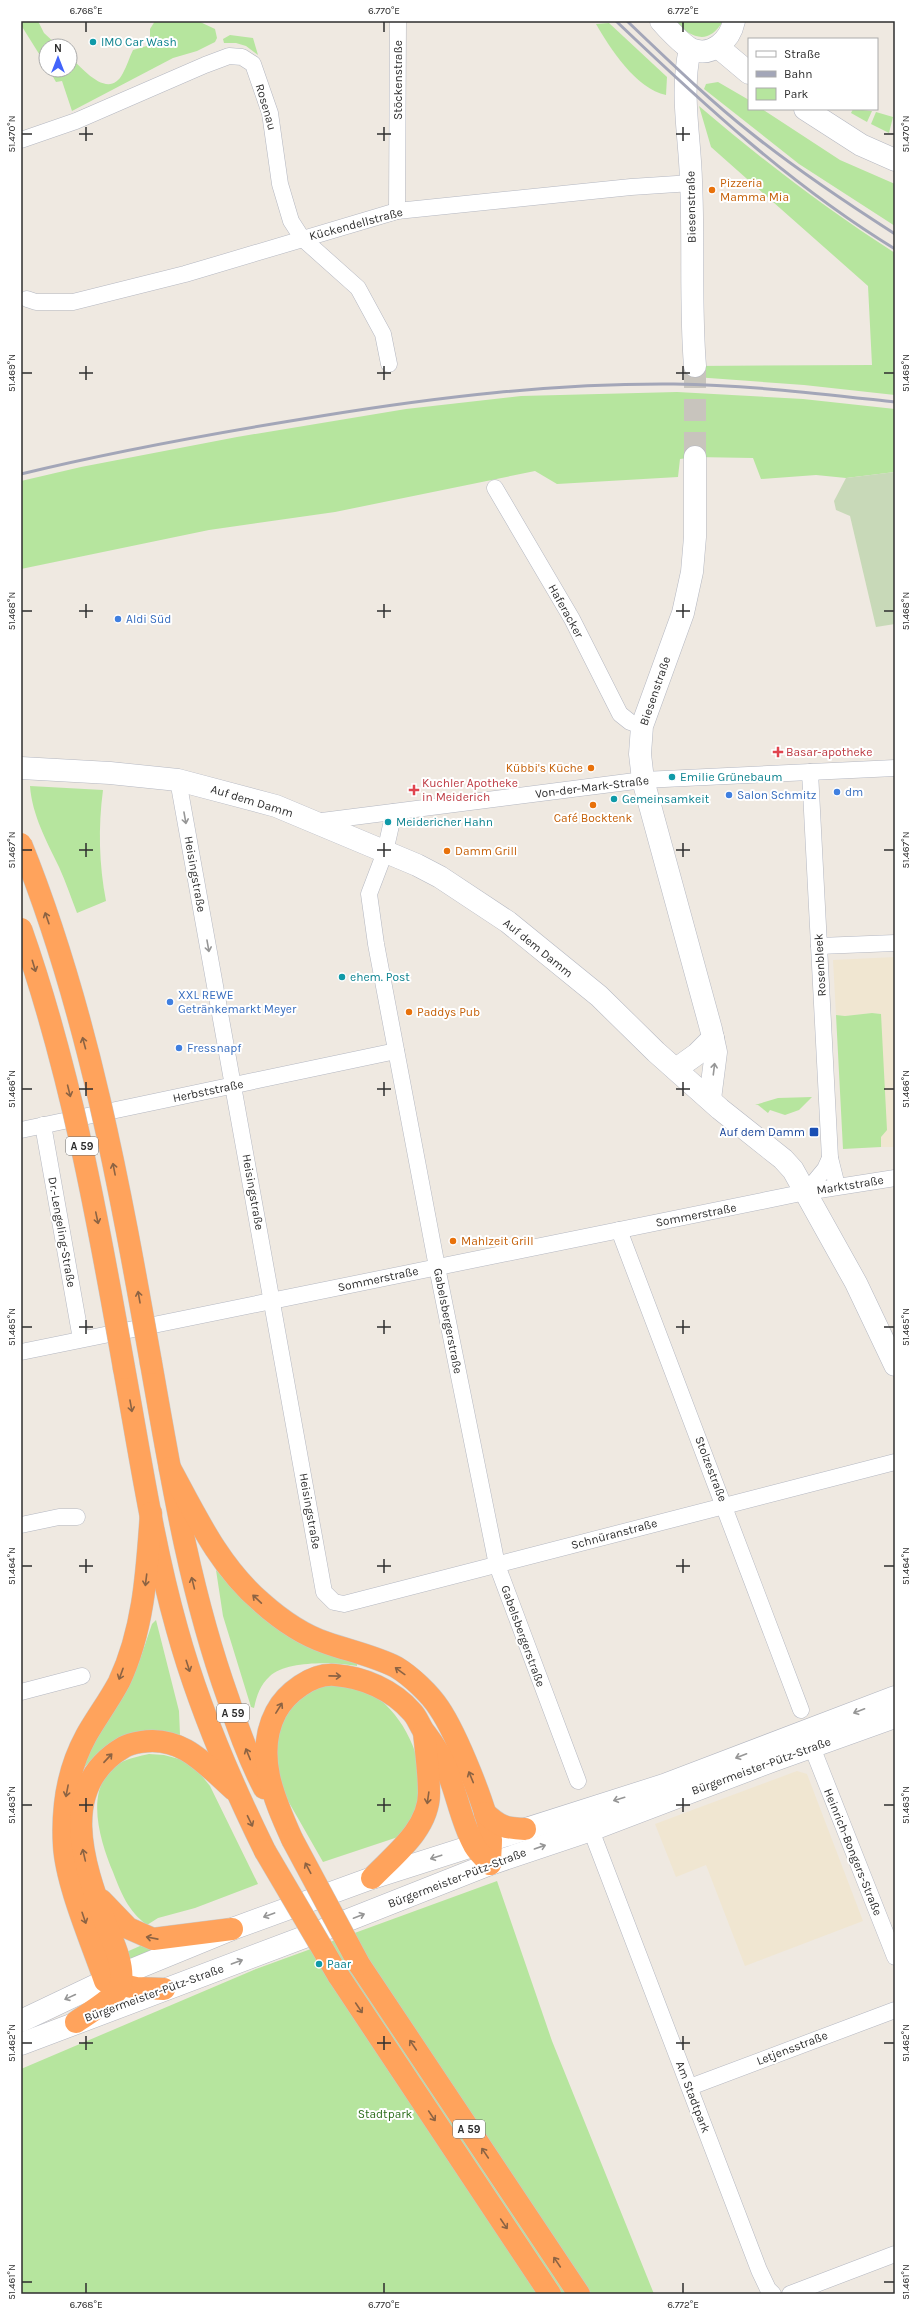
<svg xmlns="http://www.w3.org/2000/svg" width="916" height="2315" font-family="Karla,sans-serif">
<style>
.education{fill:#f0e6d1}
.green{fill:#b6e59e}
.cemetery{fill:#c8d9b8}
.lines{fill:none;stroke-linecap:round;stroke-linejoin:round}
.secondary-tunnel{stroke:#c8c4bd;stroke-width:22;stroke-dasharray:22 11;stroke-linecap:butt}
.street-casing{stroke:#b4b7c1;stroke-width:17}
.secondary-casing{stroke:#b4b7c1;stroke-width:23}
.highway-casing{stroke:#c9c9c9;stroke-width:23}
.street{stroke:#fff;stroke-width:16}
.secondary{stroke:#fff;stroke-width:22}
.highway{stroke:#ffa35c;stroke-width:22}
.rail{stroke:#a3a6b8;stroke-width:3}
.highway-bridge-casing{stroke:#c9c9c9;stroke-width:23;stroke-linecap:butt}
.highway-bridge{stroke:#ffa35c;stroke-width:22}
.oneway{stroke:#969696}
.oneway2{stroke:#8c6343}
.ticks{fill:none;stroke:#2e2e2e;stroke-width:1.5}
.culture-dot{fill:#0f9aa8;stroke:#fff;stroke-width:1.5}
.food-dot{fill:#e8710a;stroke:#fff;stroke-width:1.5}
.shop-dot{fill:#3f7fe0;stroke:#fff;stroke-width:1.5}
.health-dot{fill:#e0444e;stroke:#fff;stroke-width:1.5}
.transit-dot{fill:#1a4fb4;stroke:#fff;stroke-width:1.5}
.labels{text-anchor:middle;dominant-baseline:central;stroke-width:4;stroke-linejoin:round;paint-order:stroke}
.shield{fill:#fff;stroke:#6d6d6d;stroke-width:1}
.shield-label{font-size:11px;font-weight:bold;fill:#2e2e2e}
.culture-label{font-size:12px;fill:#0d838f;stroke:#fff;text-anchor:start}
.street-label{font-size:12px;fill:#2e2e2e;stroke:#fff}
.food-label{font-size:12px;fill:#c56008;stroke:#fff;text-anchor:start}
.shop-label{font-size:12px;fill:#366cbe;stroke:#fff;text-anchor:start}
.health-label{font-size:12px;fill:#be3a42;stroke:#fff;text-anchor:start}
.transit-label{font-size:12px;fill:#164399;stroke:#fff;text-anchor:end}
.park-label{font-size:12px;fill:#2c6e1b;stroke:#fff}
.neatline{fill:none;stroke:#2e2e2e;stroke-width:1.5}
.ticks-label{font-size:10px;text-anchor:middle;fill:#2e2e2e}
</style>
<rect width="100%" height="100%" fill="#efe9e1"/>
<g class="education">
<polygon points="895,957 895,1147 881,1147 881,1014 872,1013 845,1016 836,1015 833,960"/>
<polygon points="797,1771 807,1774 863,1921 745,1966 706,1865 676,1877 655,1824"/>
</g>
<g class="green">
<polygon points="21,21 38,21 44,33 58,46 46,46 46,65 21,25"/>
<path d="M155,21H198L215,29L217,38L215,42L197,51L173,58L72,111L62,81L56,82L49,70H70V57C83,69 109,101 123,73C127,66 129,58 133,50L150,45V29Z"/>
<path d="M673,21H723C708,46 692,38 673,21Z"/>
<path d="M609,23L667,77L666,95C636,89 610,48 596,24Z"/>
<polygon points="230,35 253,38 258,55 246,46 236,43 224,43 223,39"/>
<polygon points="718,82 749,100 749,109 762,109 840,160 895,184 895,226 799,164 704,89 706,84"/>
<path d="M699,106C761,159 826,209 895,253V395L804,385L695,377V366L872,365L868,286L711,147Z"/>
<polygon points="853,109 872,111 867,122 851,113"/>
<polygon points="876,112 893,117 889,133 871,124"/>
<polygon points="677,392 803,399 895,409 895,472 846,478 816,475 761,479 753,458 695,457 680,459 678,477 557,484 535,471 335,512 209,530 21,569 21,481 81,467 237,437 406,409 521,396"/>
<path d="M30,786L103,790C98,827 99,865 106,901L77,913C71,898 66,882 59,867C47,842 32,815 30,786Z"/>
<polygon points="872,1013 881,1014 887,1130 881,1137 881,1147 843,1149 836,1015 845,1016"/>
<polygon points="812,1097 799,1110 785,1115 770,1110 768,1113 758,1105 755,1105 778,1098"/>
<path d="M216,1570L233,1589L357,1662V1666C336,1662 287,1660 270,1676C260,1685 257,1695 254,1708L251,1707L223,1616Z"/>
<path d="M156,1620L179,1711L180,1735C142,1728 109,1739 84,1768L88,1753L138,1665L152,1624Z"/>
<path d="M324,1684C336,1685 353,1685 364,1690C402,1706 431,1767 418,1807C414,1817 406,1827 401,1836L323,1862L279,1785L273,1765L281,1714L292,1701Z"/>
<path d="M149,1754L164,1755L183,1760L197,1770L210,1786L258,1884L195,1908L158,1918L147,1925C128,1911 121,1893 113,1872C100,1841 82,1785 120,1763C129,1758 140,1756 149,1754Z"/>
<polygon points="497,1881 552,2041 654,2294 21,2294 21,2069 256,1969"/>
<polygon points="140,1946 156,1949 128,1963 124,1953"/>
</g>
<polygon class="cemetery" points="895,472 895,624 876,627 850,516 836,510 834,501 846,478"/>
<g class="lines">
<polyline class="secondary-tunnel" points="695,366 695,457"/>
<g class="street-casing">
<g id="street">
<polyline points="21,140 76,121 205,65 229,56 242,57 253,64 270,113 280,184 291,221 302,238 358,288 383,334 389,364"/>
<polyline points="397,211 398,21"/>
<polyline points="27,299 36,302 73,302 185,274 397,211 631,187 692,183"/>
<polyline points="495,488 572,619 620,714 630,722 642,726"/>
<polyline points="810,772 830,1158 837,1186"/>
<polyline points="178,780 324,1592 334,1602 344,1604 895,1462"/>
<polyline points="394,812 385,852 369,894 376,944 437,1267 497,1565 578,1781"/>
<polyline points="314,822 643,780 895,768"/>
<polyline points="819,946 895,943"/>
<polyline points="43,1125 81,1339"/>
<polyline points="21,1130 396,1051"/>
<polyline points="806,1192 825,1169 830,1158"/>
<polyline points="619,1230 801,1710"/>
<polyline points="21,1352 806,1192 895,1178"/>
<polyline points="21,1525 59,1517 77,1517"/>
<polyline points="21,1692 82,1676"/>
<polyline points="812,1747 895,1957"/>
<polyline points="591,1830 759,2270 768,2289 773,2294"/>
<polyline points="690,2087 895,2010"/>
<polyline points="790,2294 895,2254"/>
</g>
</g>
<g class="secondary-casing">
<g id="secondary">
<path d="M661,21C667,28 683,45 691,49C712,58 730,40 734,21"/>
<polyline points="718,47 749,73"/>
<path d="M690,49C680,93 690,137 691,181C694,243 690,305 695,366"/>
<polyline points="805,109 861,145 895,160"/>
<polyline points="695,457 695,537 692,572 683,613 642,726 640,754 643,780 711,1029 716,1052 710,1099"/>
<polyline points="21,768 110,773 178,780 276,806 417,865 440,877 508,922 599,996 656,1052 720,1109 783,1159 793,1170 856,1283 895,1365"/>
<polyline points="676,1069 697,1054 713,1038"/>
<polyline points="21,2021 105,1981 232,1929 372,1878 664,1785 895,1697"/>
<polyline points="21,2044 323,1930 490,1864 591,1830 772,1761 895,1717"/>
</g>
</g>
<g class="highway-casing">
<g id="highway">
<path d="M151,1363C171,1476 189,1589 228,1698C238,1729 249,1759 264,1788"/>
<path d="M124,1368C140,1455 153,1544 177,1629C198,1705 230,1780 265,1851"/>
<path d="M170,1468C196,1516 219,1566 261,1602C280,1619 303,1635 327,1643C350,1651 374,1656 396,1667C411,1676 430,1694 439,1708C456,1733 489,1812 491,1840C491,1848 490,1856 490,1864"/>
<path d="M151,1513C147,1570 144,1629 119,1682C109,1701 96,1718 86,1736C68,1769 62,1808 64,1845C66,1884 92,1943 105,1981L136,1988L164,1989"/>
<path d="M485,1813C500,1827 505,1828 525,1829"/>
<path d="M292,1839C274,1799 254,1754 276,1712C286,1693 312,1673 335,1675C363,1677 393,1690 412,1712C417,1717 419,1724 423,1730C431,1741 439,1751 444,1763C456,1789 460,1818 473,1843C476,1851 485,1858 490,1864"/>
<path d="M372,1878C394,1855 429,1829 429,1793C429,1773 426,1752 424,1732"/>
<polyline points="101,1900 128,1928 153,1939 232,1929"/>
<polyline points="359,1964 579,2294"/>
<polyline points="338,1975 550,2294"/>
<path d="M76,2022C87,2014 119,1996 121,1983C124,1963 112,1940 105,1922C83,1863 57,1786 124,1747C129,1744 135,1743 141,1742C182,1735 206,1765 234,1790"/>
</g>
</g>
<use href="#street" class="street"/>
<use href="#secondary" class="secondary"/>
<use href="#highway" class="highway"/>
<g class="rail">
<path d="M616,21C703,104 792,186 895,249"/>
<path d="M627,21C667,59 707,98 751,133C797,170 845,202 895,234"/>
<path d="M21,474C120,450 221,432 321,416C438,397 555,383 674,384C748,385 822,394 895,402"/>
</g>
<g class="highway-bridge-casing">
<g id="highway-bridge">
<path d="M21,844C88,1010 120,1188 151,1363"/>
<path d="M21,929C71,1071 98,1220 124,1368"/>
<polyline points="292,1839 359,1964"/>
<polyline points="265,1851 338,1975"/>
</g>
</g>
<use href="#highway-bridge" class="highway-bridge"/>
</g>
<defs><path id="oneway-shaft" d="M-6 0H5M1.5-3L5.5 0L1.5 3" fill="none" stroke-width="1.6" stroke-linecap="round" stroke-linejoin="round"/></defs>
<g class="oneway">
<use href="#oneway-shaft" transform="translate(185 818) rotate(80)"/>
<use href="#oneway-shaft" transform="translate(208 946) rotate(80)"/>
<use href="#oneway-shaft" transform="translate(714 1069) rotate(-83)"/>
<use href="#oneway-shaft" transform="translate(859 1711) rotate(159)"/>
<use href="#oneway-shaft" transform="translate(741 1756) rotate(159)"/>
<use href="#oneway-shaft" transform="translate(619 1799) rotate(163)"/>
<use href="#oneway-shaft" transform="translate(540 1847) rotate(-19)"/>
<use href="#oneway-shaft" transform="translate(436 1857) rotate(162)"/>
<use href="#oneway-shaft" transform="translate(269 1915) rotate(160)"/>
<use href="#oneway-shaft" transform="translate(359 1916) rotate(-21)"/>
<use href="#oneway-shaft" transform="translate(237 1962) rotate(-20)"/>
<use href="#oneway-shaft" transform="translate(70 1997) rotate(155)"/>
</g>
<g class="oneway2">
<use href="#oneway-shaft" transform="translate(47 918) rotate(-109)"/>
<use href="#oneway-shaft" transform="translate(34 966) rotate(73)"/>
<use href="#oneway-shaft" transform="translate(84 1043) rotate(-105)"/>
<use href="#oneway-shaft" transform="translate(69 1091) rotate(76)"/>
<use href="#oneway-shaft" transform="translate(114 1169) rotate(-101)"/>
<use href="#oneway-shaft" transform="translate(97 1218) rotate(78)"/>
<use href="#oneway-shaft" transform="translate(139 1297) rotate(-100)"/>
<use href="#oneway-shaft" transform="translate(131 1406) rotate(80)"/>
<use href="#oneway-shaft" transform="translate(146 1580) rotate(97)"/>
<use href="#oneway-shaft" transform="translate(193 1583) rotate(-104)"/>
<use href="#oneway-shaft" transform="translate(257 1599) rotate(-137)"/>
<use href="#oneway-shaft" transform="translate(188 1666) rotate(72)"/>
<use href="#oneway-shaft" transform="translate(400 1671) rotate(-144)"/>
<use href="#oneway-shaft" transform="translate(121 1674) rotate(110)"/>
<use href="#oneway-shaft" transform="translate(335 1676) rotate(1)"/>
<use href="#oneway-shaft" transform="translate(279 1708) rotate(-58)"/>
<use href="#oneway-shaft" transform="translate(248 1754) rotate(-112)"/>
<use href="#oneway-shaft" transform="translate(108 1758) rotate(-47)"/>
<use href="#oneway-shaft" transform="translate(471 1777) rotate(-112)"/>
<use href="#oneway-shaft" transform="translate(67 1791) rotate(101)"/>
<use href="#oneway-shaft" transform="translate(428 1798) rotate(98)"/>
<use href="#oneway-shaft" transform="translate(250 1821) rotate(64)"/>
<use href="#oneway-shaft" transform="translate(84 1855) rotate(-103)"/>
<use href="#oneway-shaft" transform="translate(308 1868) rotate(-118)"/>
<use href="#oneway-shaft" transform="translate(84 1918) rotate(71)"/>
<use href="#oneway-shaft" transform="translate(152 1938) rotate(-169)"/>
<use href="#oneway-shaft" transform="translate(359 2008) rotate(56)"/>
<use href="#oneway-shaft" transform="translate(413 2045) rotate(-124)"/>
<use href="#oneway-shaft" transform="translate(432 2116) rotate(56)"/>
<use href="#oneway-shaft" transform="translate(485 2153) rotate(-124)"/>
<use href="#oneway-shaft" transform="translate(504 2224) rotate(56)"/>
<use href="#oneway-shaft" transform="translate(557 2262) rotate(-124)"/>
</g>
<path class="ticks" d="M86,22V32M384,22V32M683,22V32M86,127V141M384,127V141M683,127V141M22,134H32M79,134H93M377,134H391M676,134H690M884,134H894M86,366V380M384,366V380M683,366V380M22,373H32M79,373H93M377,373H391M676,373H690M884,373H894M86,604V618M384,604V618M683,604V618M22,611H32M79,611H93M377,611H391M676,611H690M884,611H894M86,843V857M384,843V857M683,843V857M22,850H32M79,850H93M377,850H391M676,850H690M884,850H894M86,1082V1096M384,1082V1096M683,1082V1096M22,1089H32M79,1089H93M377,1089H391M676,1089H690M884,1089H894M86,1320V1334M384,1320V1334M683,1320V1334M22,1327H32M79,1327H93M377,1327H391M676,1327H690M884,1327H894M86,1559V1573M384,1559V1573M683,1559V1573M22,1566H32M79,1566H93M377,1566H391M676,1566H690M884,1566H894M86,1798V1812M384,1798V1812M683,1798V1812M22,1805H32M79,1805H93M377,1805H391M676,1805H690M884,1805H894M86,2036V2050M384,2036V2050M683,2036V2050M22,2043H32M79,2043H93M377,2043H391M676,2043H690M884,2043H894M22,2282H32M884,2282H894M86,2283V2293M384,2283V2293M683,2283V2293"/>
<g class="culture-dot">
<circle cx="93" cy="42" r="4"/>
<circle cx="672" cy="777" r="4"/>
<circle cx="614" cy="799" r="4"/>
<circle cx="388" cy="822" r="4"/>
<circle cx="342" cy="977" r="4"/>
<circle cx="319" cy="1964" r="4"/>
</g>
<g class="food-dot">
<circle cx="712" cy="190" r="4"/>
<circle cx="591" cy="768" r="4"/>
<circle cx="593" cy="805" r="4"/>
<circle cx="447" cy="851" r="4"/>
<circle cx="409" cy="1012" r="4"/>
<circle cx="453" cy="1241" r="4"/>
</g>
<g class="shop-dot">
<circle cx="118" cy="619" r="4"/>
<circle cx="837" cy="792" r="4"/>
<circle cx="729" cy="795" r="4"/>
<circle cx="170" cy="1002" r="4"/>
<circle cx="179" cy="1048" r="4"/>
</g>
<g class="health-dot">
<path d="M776 746h4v4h4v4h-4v4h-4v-4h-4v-4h4z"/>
<path d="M412 784h4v4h4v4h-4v4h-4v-4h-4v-4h4z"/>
</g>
<rect class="transit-dot" x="809" y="1127" width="10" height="10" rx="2"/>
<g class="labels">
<g class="shield">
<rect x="66" y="1137" width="32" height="18" rx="3"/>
<rect x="217" y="1704" width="32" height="18" rx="3"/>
<rect x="453" y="2120" width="32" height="18" rx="3"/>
</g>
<g class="shield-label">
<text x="82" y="1146">A 59</text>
<text x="233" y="1713">A 59</text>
<text x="469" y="2129">A 59</text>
</g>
<g class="culture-label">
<text x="101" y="42">IMO Car Wash</text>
<text x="680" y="777">Emilie Grünebaum</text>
<text x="622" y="799">Gemeinsamkeit</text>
<text x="396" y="822">Meidericher Hahn</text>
<text x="350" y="977">ehem. Post</text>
<text x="327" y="1964">Paar</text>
</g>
<g class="street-label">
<text transform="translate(398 80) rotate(-90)">Stöckenstraße</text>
<text transform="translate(266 107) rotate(74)">Rosenau</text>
<text transform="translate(691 207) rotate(-91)">Biesenstraße</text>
<text transform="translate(356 224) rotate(-15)">Kückendellstraße</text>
<text transform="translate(566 611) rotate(61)">Haferacker</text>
<text transform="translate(655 691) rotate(-71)">Biesenstraße</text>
<text transform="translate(592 787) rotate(-7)">Von-der-Mark-Straße</text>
<text transform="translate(252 801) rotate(17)">Auf dem Damm</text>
<text transform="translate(195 874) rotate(80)">Heisingstraße</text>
<text transform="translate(538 948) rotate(39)">Auf dem Damm</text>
<text transform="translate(820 965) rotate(-93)">Rosenbleek</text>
<text transform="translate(208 1091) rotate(-12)">Herbststraße</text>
<text transform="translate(850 1185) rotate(-9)">Marktstraße</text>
<text transform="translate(253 1192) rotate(80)">Heisingstraße</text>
<text transform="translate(696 1215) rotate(-11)">Sommerstraße</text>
<text transform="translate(62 1232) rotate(80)">Dr.-Lengeling-Straße</text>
<text transform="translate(378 1279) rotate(-12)">Sommerstraße</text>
<text transform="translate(448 1321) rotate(79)">Gabelsbergerstraße</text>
<text transform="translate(711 1469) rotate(69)">Stolzestraße</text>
<text transform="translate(310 1511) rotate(80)">Heisingstraße</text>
<text transform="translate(614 1534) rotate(-15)">Schnüranstraße</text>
<text transform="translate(523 1636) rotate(70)">Gabelsbergerstraße</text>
<text transform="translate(761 1766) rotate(-20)">Bürgermeister-Pütz-Straße</text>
<text transform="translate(853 1852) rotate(68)">Heinrich-Bongers-Straße</text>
<text transform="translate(457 1878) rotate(-21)">Bürgermeister-Pütz-Straße</text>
<text transform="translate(154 1993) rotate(-20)">Bürgermeister-Pütz-Straße</text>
<text transform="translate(792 2048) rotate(-21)">Letjensstraße</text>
<text transform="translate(693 2097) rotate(69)">Am Stadtpark</text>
</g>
<g class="food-label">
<text x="720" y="183">Pizzeria<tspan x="720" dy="14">Mamma Mia</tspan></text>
<text x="583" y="768" text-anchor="end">Kübbi's Küche</text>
<text x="593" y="818" text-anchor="middle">Café Bocktenk</text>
<text x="455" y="851">Damm Grill</text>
<text x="417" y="1012">Paddys Pub</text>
<text x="461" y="1241">Mahlzeit Grill</text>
</g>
<g class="shop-label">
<text x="126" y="619">Aldi Süd</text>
<text x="845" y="792">dm</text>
<text x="737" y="795">Salon Schmitz</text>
<text x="178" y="995">XXL REWE<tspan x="178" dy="14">Getränkemarkt Meyer</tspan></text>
<text x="187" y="1048">Fressnapf</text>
</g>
<g class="health-label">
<text x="786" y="752">Basar-apotheke</text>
<text x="422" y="783">Kuchler Apotheke<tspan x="422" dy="14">in Meiderich</tspan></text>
</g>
<g class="transit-label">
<text x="805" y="1132">Auf dem Damm</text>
</g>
<g class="park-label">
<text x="385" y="2114">Stadtpark</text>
</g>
</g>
<rect width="916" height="2315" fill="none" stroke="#ffffff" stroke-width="44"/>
<rect x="748" y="38" width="130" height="72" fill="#ffffff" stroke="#ababab"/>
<rect x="756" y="51" width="20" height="6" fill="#ffffff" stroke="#ababab"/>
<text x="784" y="58" font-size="12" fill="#2e2e2e">Straße</text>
<rect x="756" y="71" width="20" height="6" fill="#a3a6b8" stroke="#ababab"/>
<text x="784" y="78" font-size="12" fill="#2e2e2e">Bahn</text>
<rect x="756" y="88" width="20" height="12" fill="#b6e59e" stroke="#ababab"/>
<text x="784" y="98" font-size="12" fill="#2e2e2e">Park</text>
<g transform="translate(58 58)"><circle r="19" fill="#ffffff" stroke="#ababab"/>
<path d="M0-3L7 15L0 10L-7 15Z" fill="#4264fb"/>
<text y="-6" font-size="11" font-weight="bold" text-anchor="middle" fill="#2e2e2e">N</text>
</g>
<rect x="22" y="22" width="872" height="2271" class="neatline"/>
<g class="ticks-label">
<text x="86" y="14">6.768°E</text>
<text x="384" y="14">6.770°E</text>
<text x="683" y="14">6.772°E</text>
<text transform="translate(11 134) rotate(-90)" y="4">51.470°N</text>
<text transform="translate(905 134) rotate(-90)" y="4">51.470°N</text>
<text transform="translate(11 373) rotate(-90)" y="4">51.469°N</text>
<text transform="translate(905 373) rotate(-90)" y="4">51.469°N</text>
<text transform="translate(11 611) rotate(-90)" y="4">51.468°N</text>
<text transform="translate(905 611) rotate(-90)" y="4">51.468°N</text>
<text transform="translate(11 850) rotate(-90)" y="4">51.467°N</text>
<text transform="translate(905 850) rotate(-90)" y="4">51.467°N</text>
<text transform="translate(11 1089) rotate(-90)" y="4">51.466°N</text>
<text transform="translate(905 1089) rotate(-90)" y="4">51.466°N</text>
<text transform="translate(11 1327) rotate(-90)" y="4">51.465°N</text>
<text transform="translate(905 1327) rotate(-90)" y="4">51.465°N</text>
<text transform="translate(11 1566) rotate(-90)" y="4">51.464°N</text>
<text transform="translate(905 1566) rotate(-90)" y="4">51.464°N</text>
<text transform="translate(11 1805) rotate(-90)" y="4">51.463°N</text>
<text transform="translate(905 1805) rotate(-90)" y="4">51.463°N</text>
<text transform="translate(11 2043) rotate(-90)" y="4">51.462°N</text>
<text transform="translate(905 2043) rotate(-90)" y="4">51.462°N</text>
<text transform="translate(11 2282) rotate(-90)" y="4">51.461°N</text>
<text transform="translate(905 2282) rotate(-90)" y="4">51.461°N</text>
<text x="86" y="2308">6.768°E</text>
<text x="384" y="2308">6.770°E</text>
<text x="683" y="2308">6.772°E</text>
</g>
</svg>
